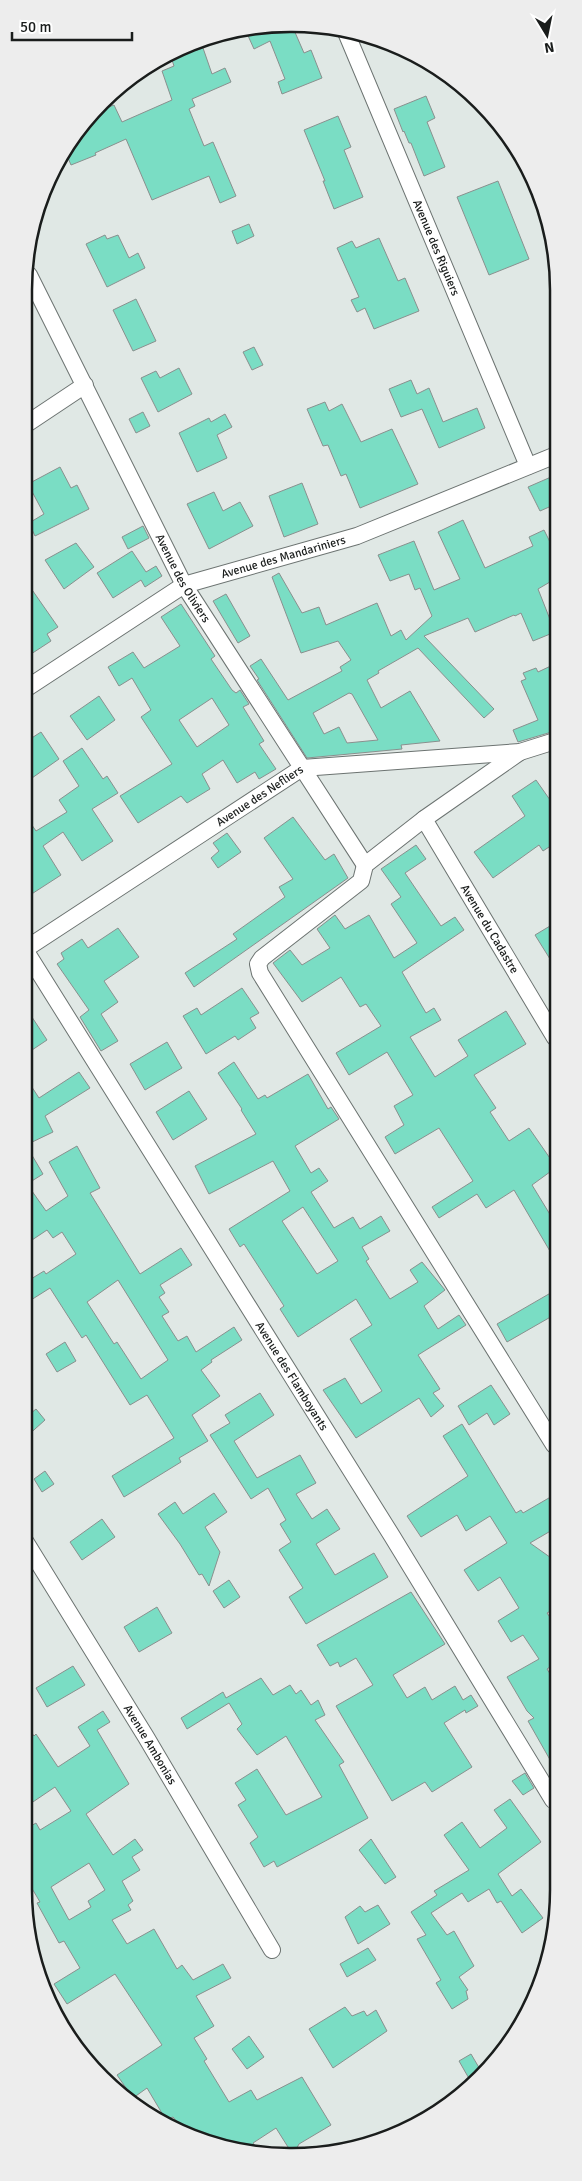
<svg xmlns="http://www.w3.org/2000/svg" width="582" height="2181" font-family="Signika,sans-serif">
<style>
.building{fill:#7addc4;stroke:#89908e;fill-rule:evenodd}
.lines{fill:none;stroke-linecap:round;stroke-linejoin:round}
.minor-casing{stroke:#6c7371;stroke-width:18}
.minor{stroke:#fff;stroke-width:16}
.labels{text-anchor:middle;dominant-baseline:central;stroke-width:4;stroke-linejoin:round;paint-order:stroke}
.street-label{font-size:12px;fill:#1a1d1c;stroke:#fff}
.rim{fill:none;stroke:#1a1d1c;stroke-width:2.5}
</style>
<rect width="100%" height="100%" fill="#e0e8e5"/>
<g class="building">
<polygon points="245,29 296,29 294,30 304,53 311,50 322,78 282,94 278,82 285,79 270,41 254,49"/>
<polygon points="195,47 196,50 203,48 212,74 225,68 231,82 192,99 195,106 189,109 204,146 213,142 236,196 220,203 209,176 152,200 126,139 95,153 96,155 71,165 65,151 69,143 101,110 114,105 122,122 172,100 162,71 174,66 171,57"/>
<polygon points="426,96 435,118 427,122 445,167 424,176 411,143 409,143 404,131 403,132 394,109"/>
<polygon points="338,116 351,147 344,150 363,197 334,209 323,181 325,181 304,130"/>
<polygon points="498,181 529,259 489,275 457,197"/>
<polygon points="249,224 254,236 237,244 232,231"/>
<polygon points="105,235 107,239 118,235 129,258 138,253 145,268 107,287 86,244"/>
<polygon points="379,238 398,281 405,278 419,311 374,329 365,308 357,312 351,300 359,297 337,248 352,241 356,248"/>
<polygon points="136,299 156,341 133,351 113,310"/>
<polygon points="254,347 263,365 252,370 243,352"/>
<polygon points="179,368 192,394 158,412 141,378 156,371 160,378"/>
<polygon points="411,380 417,394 429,388 443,422 477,408 485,428 439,448 422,409 401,417 389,389"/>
<polygon points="325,402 329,411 342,404 361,442 392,429 418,484 360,508 346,474 341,476 328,445 323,446 307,409"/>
<polygon points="143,412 150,426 136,433 129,419"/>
<polygon points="225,414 232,427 217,435 227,458 197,472 179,433 209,418 211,422"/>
<polygon points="60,467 71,488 77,485 89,509 35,536 29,523 44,514 28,484"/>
<polygon points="551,477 556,486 556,504 540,511 528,487"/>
<polygon points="302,483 318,524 284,537 269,496"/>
<polygon points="214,492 223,511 240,502 253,526 209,549 187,504"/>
<path d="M463,520L485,568L533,546L529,537L544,530L556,554L555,579L538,589L555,632L533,641L521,613L515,616L514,615L475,632L468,618L424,636L494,709L484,718L418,648L378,671L379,673L367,680L381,708L410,691L440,741L401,745L402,749L307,758L257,680L259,679L250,666L261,659L288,700L342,671L340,667L351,660L338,641L301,653L272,577L279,573L302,613L319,607L326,625L377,603L391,636L401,630L406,640L432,616L420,588L415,590L409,574L390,581L378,555L414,541L434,590L460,579L438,532ZM349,693L352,694L378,740L347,743L339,727L324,734L313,713Z"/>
<polygon points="143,526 149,538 128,549 122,537"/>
<polygon points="76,543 94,567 64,589 45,560"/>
<polygon points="132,551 146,572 156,566 162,576 145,587 141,580 113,598 97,573"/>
<polygon points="28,584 58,627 47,634 51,641 28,656"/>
<polygon points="226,594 250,636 238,643 213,601"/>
<path d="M181,604L215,656L211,659L232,690L236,693L240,690L249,704L243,707L264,741L259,744L276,769L259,779L255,772L237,783L223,760L202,774L210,789L187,803L181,796L138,823L120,796L172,764L141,717L151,710L132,678L119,686L108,667L133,652L144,668L180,646L161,617ZM212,698L229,725L197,747L179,720Z"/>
<polygon points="555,664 555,731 518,742 513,730 538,720 521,681 526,679 523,673 536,668 538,672"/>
<polygon points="99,696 115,720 87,740 70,716"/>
<polygon points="41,732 59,759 32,778 27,771 27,741"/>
<polygon points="82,748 103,779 107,776 118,793 92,809 113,841 82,861 63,832 43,846 61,875 27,897 27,818 36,831 67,812 59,800 79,786 63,761"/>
<polygon points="536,780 555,807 555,843 543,851 539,845 493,878 474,852 525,816 512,796"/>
<polygon points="293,817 325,860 334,854 348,878 194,987 185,973 237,939 233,934 285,897 279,887 293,879 264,838"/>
<polygon points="227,833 241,852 218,868 211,858 219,851 213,843"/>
<polygon points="416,845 426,859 405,873 441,926 455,917 464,930 402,972 426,1013 434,1008 441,1020 410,1037 435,1077 468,1056 458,1040 506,1011 526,1044 474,1075 496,1108 490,1112 509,1141 529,1128 554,1164 554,1169 532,1185 554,1221 554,1258 514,1190 486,1208 477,1194 439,1218 432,1207 473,1181 439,1128 395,1154 385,1137 404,1125 394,1106 413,1095 387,1052 349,1075 336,1053 381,1026 366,1004 360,1007 341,977 302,1002 273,963 290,950 302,965 330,948 317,929 335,915 345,929 369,915 394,958 417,943 391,904 401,897 381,869"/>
<polygon points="555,923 555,967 535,935"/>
<polygon points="118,928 139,957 104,981 118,1002 101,1014 118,1041 101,1051 80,1017 89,1010 57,964 64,959 61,953 82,939 88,948"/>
<polygon points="242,988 259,1013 250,1018 256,1028 238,1040 235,1036 206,1054 183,1016 197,1008 201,1015"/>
<polygon points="26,1008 47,1040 26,1054"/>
<polygon points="167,1042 182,1068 145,1090 130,1064"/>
<path d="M234,1062L258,1099L265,1095L267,1098L308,1074L328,1109L331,1107L339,1119L295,1146L311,1173L319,1168L328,1181L311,1192L334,1228L353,1217L360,1229L381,1216L390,1231L362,1247L369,1259L366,1261L390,1299L418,1282L410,1270L422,1262L445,1290L424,1306L438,1329L459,1315L466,1325L418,1355L440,1389L433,1393L444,1406L431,1417L419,1398L356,1438L323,1390L345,1378L361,1404L382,1391L350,1339L372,1325L356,1299L298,1337L280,1309L284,1306L244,1244L240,1247L229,1229L290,1191L273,1161L209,1194L195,1166L256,1134L241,1110L242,1109L218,1073ZM303,1207L338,1261L317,1274L282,1221Z"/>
<path d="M79,1072L90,1088L45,1116L53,1132L26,1145L43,1174L27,1184L46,1211L68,1196L49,1162L77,1146L100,1188L90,1193L140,1274L181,1248L192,1265L160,1285L165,1293L159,1297L169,1312L162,1316L178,1341L187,1336L196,1352L234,1327L242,1340L211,1360L212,1362L201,1370L220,1396L192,1415L208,1441L179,1458L181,1462L124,1497L112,1476L174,1438L147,1395L130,1405L86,1335L82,1338L50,1288L31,1300L26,1292V1282L44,1271L46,1274L76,1254L62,1232L53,1238L47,1230L26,1244V1078L39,1098ZM118,1280L168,1360L141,1379L117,1342L114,1344L87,1302Z"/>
<polygon points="189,1091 207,1119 173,1140 156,1112"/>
<polygon points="554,1291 554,1315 507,1342 497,1324"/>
<polygon points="65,1342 76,1361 57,1372 46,1354"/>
<polygon points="491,1385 510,1414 494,1425 487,1413 469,1425 458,1406"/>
<polygon points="260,1393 274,1415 234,1441 257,1478 300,1455 316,1483 296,1494 312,1519 327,1509 340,1529 316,1544 335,1575 374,1553 388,1577 306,1624 289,1597 303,1588 279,1550 291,1542 280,1524 286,1520 268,1488 251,1499 210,1435 230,1423 225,1415"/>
<polygon points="36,1409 45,1420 25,1438 25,1418"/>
<polygon points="462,1424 516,1513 521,1510 523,1513 554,1495 554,1529 530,1543 554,1560 554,1609 547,1613 554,1623 554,1664 547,1669 554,1680 553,1765 528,1721 534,1718 527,1711 507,1677 539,1659 523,1635 511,1642 498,1621 519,1608 500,1577 478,1591 464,1570 507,1543 490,1516 466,1531 457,1515 421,1537 407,1516 468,1476 443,1436"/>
<polygon points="45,1471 54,1484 42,1492 34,1479"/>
<polygon points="214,1493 227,1512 205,1527 220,1552 209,1586 202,1574 199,1575 180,1544 158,1514 175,1502 183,1514"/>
<polygon points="102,1519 115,1537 82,1560 70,1542"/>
<polygon points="229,1580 240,1597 224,1608 213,1591"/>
<polygon points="411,1592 445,1644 393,1675 407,1698 425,1687 432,1700 455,1686 463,1700 471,1695 478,1706 466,1713 465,1710 444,1723 472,1767 432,1792 425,1782 392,1801 336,1706 373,1685 356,1658 340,1667 338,1662 330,1666 317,1645"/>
<polygon points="157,1607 172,1633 139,1652 124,1627"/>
<polygon points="73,1666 85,1685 47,1707 36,1688"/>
<polygon points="261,1678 273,1695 290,1685 296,1694 301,1690 311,1705 318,1700 325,1715 315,1720 344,1762 339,1765 368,1818 277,1867 274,1861 264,1867 250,1843 258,1837 238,1805 246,1800 235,1783 257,1769 286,1815 322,1797 286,1736 257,1755 237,1729 242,1724 229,1703 187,1729 181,1718 223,1692 226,1698"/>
<path d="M103,1711L110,1722L97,1730L129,1784L86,1814L113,1855L135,1839L143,1850L132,1857L140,1870L122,1881L133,1901L128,1905L131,1910L112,1920L127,1944L154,1929L177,1969L182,1965L193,1980L223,1964L231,1978L196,1996L214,2026L194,2038L207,2059L204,2061L229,2102L251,2090L257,2100L302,2077L331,2125L299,2144L293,2155L276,2128L253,2143L260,2153L187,2134L173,2117L166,2120L147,2088L133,2098L117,2075L162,2045L115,1974L67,2004L54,1984L80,1968L64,1941L59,1943L37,1903L40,1902L24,1875V1830L36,1823L40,1830L71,1811L55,1787L24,1808V1722L34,1736L36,1734L58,1767L90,1746L78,1727ZM89,1863L105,1890L88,1901L91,1907L69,1920L51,1887Z"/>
<polygon points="525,1773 534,1788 523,1795 512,1781"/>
<polygon points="510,1799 541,1842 498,1874 512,1896 521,1889 543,1918 522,1933 501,1901 497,1903 489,1889 468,1902 462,1893 431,1913 447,1935 454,1931 474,1966 459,1977 468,1990 466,1991 468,1999 452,2009 436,1983 441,1980 417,1939 426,1935 411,1912 437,1895 434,1891 469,1870 444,1835 462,1822 480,1848 507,1828 494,1810"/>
<polygon points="371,1839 396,1877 385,1884 359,1850"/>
<polygon points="378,1905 390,1924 358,1944 345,1917 360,1906 365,1912"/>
<polygon points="368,1948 376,1960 347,1977 340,1964"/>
<polygon points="345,2007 352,2016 364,2011 367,2016 376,2010 387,2031 333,2068 309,2029"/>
<polygon points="249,2036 264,2057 247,2069 232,2049"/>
<polygon points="471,2054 481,2071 471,2082 459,2061"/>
</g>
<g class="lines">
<g class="minor-casing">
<g id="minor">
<path id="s1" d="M345,30L528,466"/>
<path id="s2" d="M29,275L184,585L365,865"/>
<polyline points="28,423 85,385"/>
<path id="s3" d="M27,688L184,585L357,536L556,455"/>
<polyline points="520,752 424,819 365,865 361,881 262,958 258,964 260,973 554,1445"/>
<path id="s4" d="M424,819L555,1038"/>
<path id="s5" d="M27,948L302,768L520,752L555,741"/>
<path id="s6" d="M27,953L392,1536L553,1800"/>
<path id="s7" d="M25,1541L146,1737L272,1950"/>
</g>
</g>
<use href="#minor" class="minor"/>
</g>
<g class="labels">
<g class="street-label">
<text stroke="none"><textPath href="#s1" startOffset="236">Avenue des Riguiers</textPath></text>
<text stroke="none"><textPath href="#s3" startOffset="291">Avenue des Mandariniers</textPath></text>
<text stroke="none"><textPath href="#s2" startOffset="340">Avenue des Oliviers</textPath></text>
<text stroke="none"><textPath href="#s5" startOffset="278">Avenue des Nefliers</textPath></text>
<text stroke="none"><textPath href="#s4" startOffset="128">Avenue du Cadastre</textPath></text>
<text stroke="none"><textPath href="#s6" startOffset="499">Avenue des Flamboyants</textPath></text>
<text stroke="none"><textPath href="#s7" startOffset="239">Avenue Ambonias</textPath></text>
</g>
</g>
<path d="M0 0H582V2181H0ZM290 32H292A258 258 0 0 1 550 290V1890A258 258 0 0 1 292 2148H290A258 258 0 0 1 32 1890V290A258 258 0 0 1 290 32Z" fill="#ededed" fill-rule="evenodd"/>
<path class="rim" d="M290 32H292A258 258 0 0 1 550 290V1890A258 258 0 0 1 292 2148H290A258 258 0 0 1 32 1890V290A258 258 0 0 1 290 32Z"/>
<g transform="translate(547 35) rotate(170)" stroke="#ffffff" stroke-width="4" paint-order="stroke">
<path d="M0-4L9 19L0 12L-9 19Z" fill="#1a1d1c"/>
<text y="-8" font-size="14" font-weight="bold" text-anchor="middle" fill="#1a1d1c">N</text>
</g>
<path d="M12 32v8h120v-8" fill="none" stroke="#1a1d1c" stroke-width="2.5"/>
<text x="20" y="32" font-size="15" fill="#1a1d1c" stroke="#ffffff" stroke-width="4" paint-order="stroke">50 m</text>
</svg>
